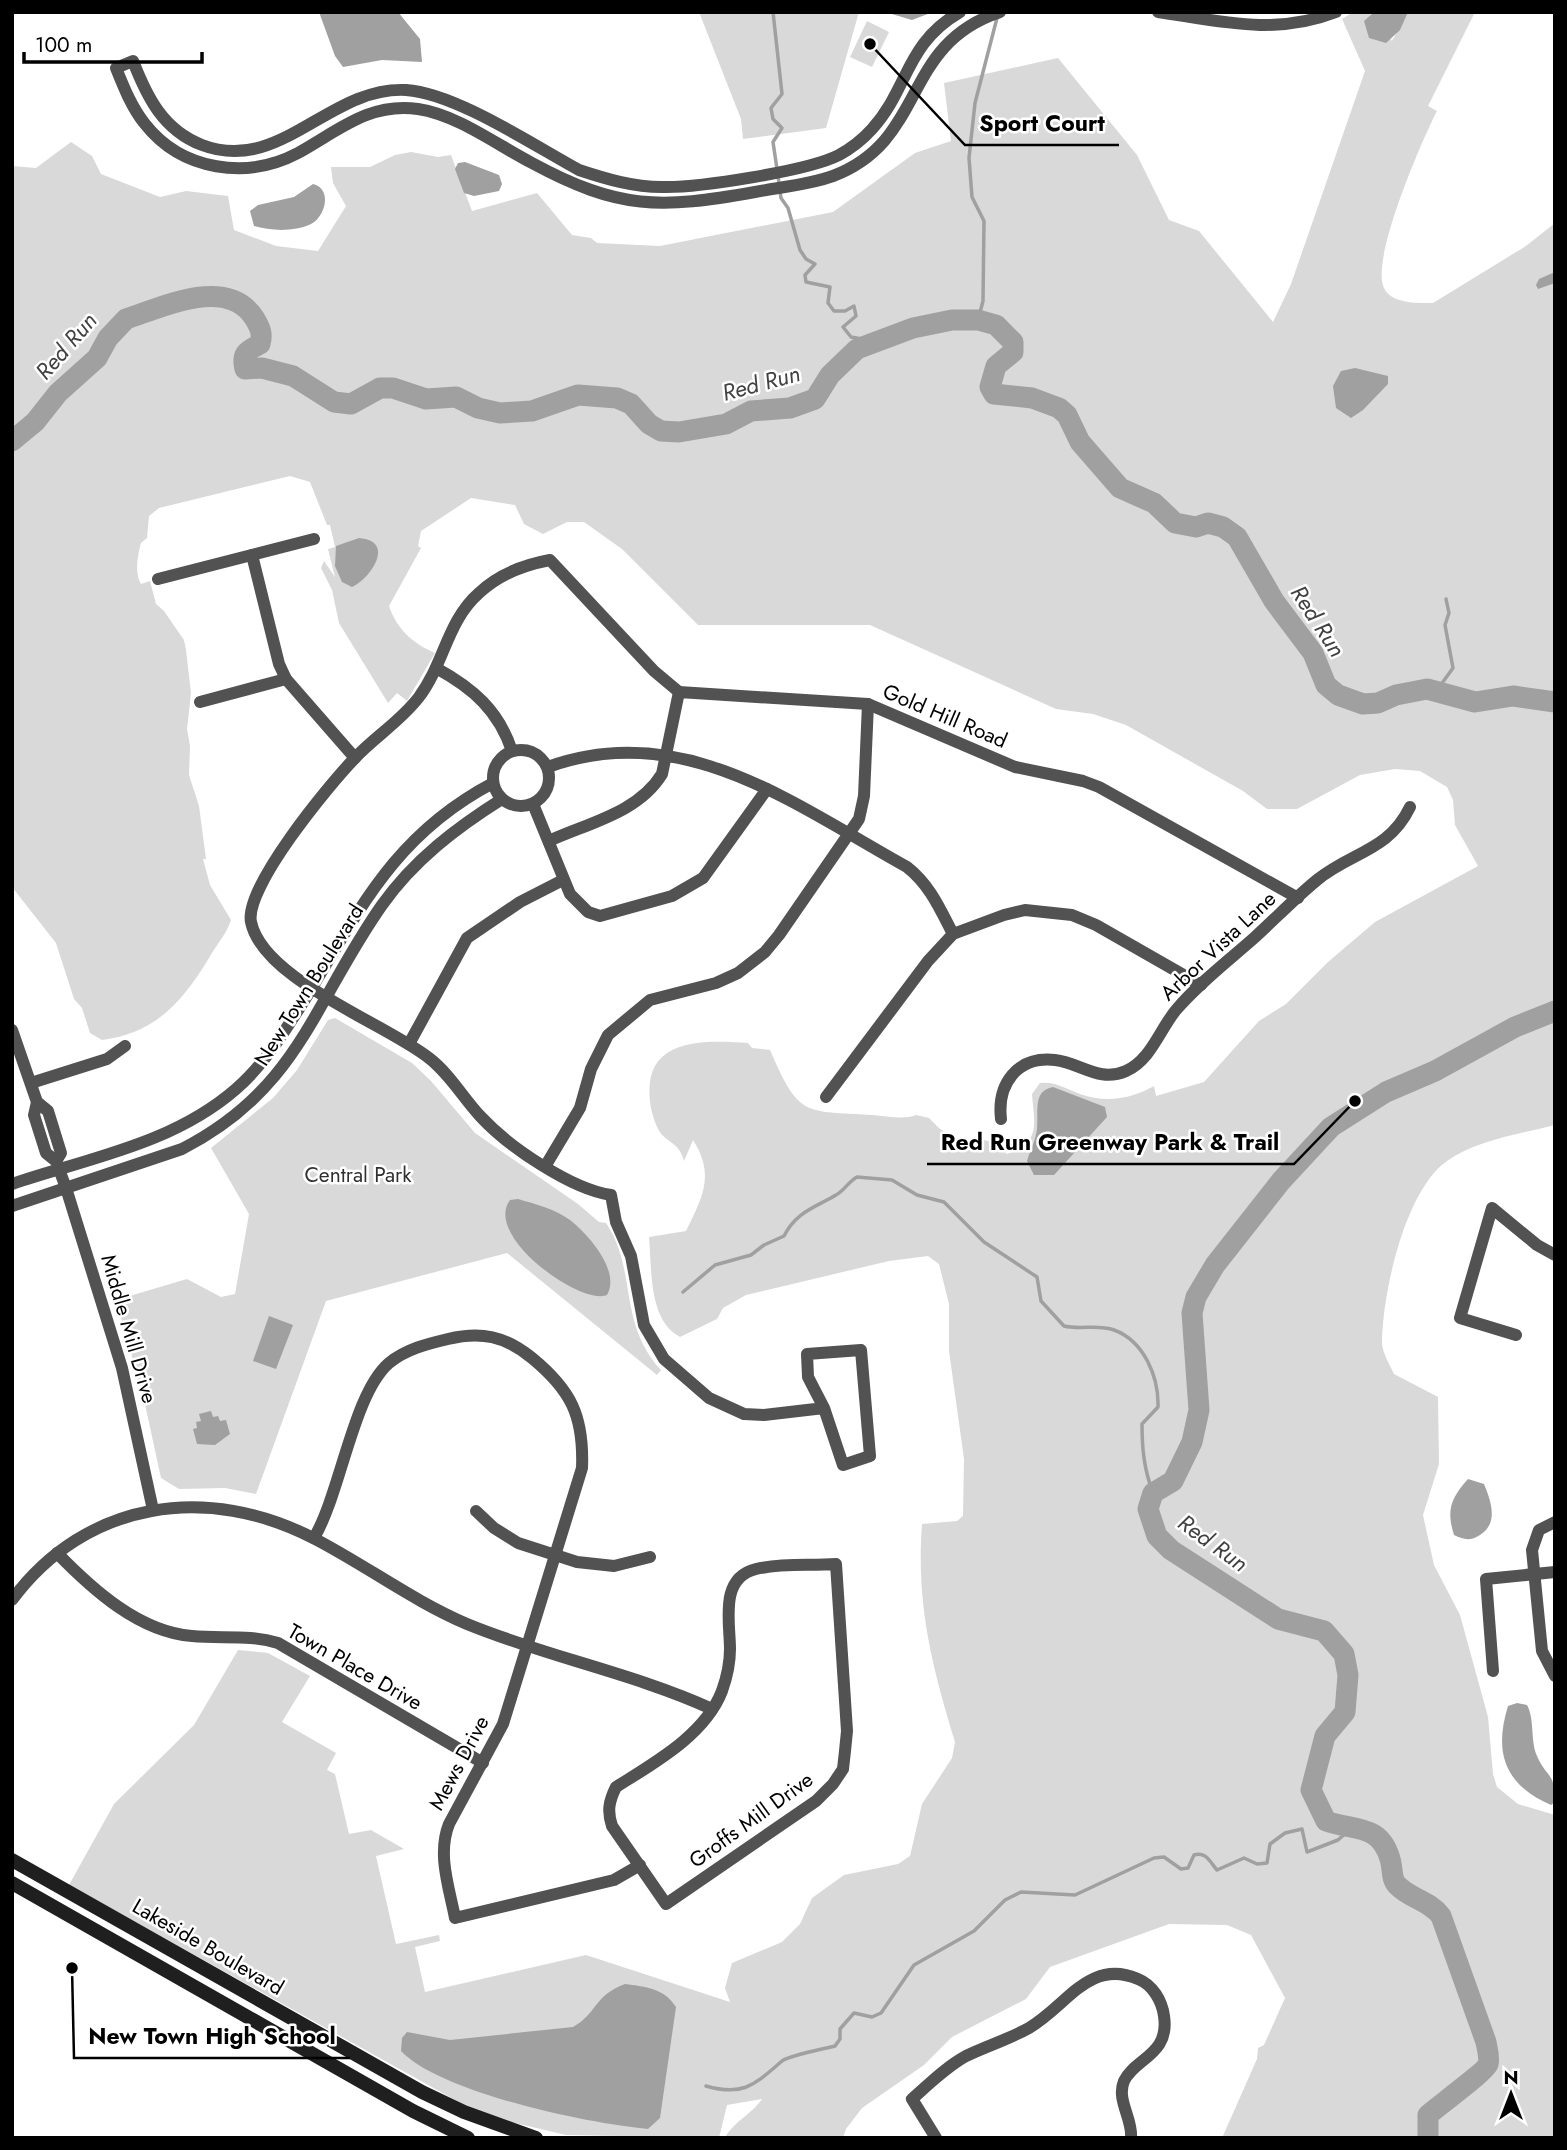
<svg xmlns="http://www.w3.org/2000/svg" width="1567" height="2150" font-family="Jost,sans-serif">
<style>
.green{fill:#d9d9d9}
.water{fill:#a0a0a0}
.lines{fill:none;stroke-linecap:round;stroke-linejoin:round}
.stream{stroke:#a0a0a0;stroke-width:3.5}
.river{stroke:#a0a0a0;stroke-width:21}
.street{stroke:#525252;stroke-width:12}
.secondary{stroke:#1f1f1f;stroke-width:14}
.labels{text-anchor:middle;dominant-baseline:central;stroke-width:5;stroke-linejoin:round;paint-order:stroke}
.street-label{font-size:21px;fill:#000;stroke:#fff}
.park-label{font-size:21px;fill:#303030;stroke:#fff}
.water-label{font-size:23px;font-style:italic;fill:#414141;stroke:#fff}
.leader{fill:none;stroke:#000;stroke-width:2.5}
.callout-dot{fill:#000;stroke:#fff;stroke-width:2.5}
.callout-label{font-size:23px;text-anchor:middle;font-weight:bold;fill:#000;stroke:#fff;stroke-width:5;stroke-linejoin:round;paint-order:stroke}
</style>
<rect width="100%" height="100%" fill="#fff"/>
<g class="green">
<polygon points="699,12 859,12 826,128 743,139 741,119"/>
<path d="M1353,12H1374L1370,15L1392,41L1408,12H1475L1428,106L1437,111C1422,140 1370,260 1384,288C1391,304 1418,303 1433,303L1526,246L1555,223V1125C1520,1134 1477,1140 1447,1161C1405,1190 1382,1294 1382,1344C1383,1354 1390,1365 1394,1374L1438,1397L1439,1464L1423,1515L1434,1565L1460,1615L1488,1717L1493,1774L1497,1787L1518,1804L1555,1815V2138H1222L1257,2059L1258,2048L1264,2045L1285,1998L1251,1935L1227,1925L1169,1924L1050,1967L1026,1999L952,2037L924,2065L862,2108L846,2129L843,2138H725C733,2122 752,2114 762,2099L727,2105L719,2138L566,2135L511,2122L464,2105L69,1885L114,1804L194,1725L238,1650L268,1653L310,1676L282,1722L336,1753L327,1770L335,1774L349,1834L371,1830L404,1849L376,1856L396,1944L439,1935L440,1941L415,1947L425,1992L586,1955L730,2002L725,1988L732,1963L782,1942L800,1924L812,1898L844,1875L898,1864L910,1856L922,1804L952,1758L955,1742C932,1666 916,1605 922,1524L957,1521L963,1516L964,1459L949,1351V1304L939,1264L928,1256L889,1261L746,1295L723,1308L717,1319L680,1337C648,1320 652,1269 649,1237L686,1231C703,1196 715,1175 693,1140L684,1161C679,1141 665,1143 658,1129C651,1114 648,1098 650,1082C656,1036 714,1041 748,1043L752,1048L770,1050C799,1117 803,1111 873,1115C886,1116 904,1120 916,1115L929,1118L940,1129L976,1150L984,1140L1004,1145L1006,1154C1042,1143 1034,1123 1032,1094L1040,1083C1056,1081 1068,1090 1083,1095C1108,1103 1133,1098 1154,1086L1156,1096L1204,1082L1259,1021L1286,1004L1328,962L1375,922L1478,866L1455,825L1453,800L1447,787L1420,771L1395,769L1360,775L1297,809H1267L1243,791L1126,725L1093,714L1056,709L870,625H698L622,549L584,522H567L543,534L524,524L515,505L471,498L421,531L418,546L421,548L389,606C397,629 412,643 435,653L407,701L397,693L388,703L339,623L332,590L321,568L324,561L335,577L328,549L335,547L330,525H327L310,482L290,476L159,508L149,516L147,538L141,543C138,554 134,573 141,584L150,581L156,604L164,611L184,640L186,650L191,693L187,729L190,746L189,775L199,806L206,859H203L210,885L231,920C226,935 216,945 209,958C183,1001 156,1033 102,1040L90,1033L82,1008L74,999L56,943L12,887V166L36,168L71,142L92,156L101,174L160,197L186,191L228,196L234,230L276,246L318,251L346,206L333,183L331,167H370L395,155L411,152L438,157L451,155L472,211L537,193L572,235L591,238L597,243L660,246L823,214L833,212L915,153L951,141L944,83L1058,58L1137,155L1169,220L1199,231L1273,322L1291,284L1365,71L1342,19Z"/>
<polygon points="867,21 889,32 872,67 850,57"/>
<path d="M335,1018L412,1063L431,1081L475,1133L578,1204L599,1222L606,1223C638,1271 617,1322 661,1370L657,1375L507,1253L326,1301L256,1494L225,1488L179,1489L161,1478L143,1395L116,1300L187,1279L221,1297L235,1294L249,1214L211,1148L273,1098L297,1070L328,1020Z"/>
</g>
<g class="water">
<polygon points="319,12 398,12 420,39 422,62 382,60 343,67 335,56"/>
<polygon points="885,12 933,12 912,20"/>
<polygon points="1374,12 1408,12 1400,30 1386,43 1369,38 1364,21"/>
<polygon points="465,162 499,175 502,184 499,191 474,196 464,193 455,169 458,163"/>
<path d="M313,184C333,189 325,217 311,224C294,232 271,231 254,226L250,211L258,205L294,197Z"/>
<polygon points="1555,272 1555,283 1538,289 1536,285 1539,279"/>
<polygon points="1355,368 1388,376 1388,384 1363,410 1351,418 1336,408 1333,386 1341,371"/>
<path d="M359,538C396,541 371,578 352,587L342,582L335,566L336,546Z"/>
<path d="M1053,1087L1105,1107L1107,1117L1054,1175H1034L1027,1161C1030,1150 1036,1140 1037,1129C1039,1112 1032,1091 1053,1087Z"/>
<path d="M518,1199C535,1204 555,1209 570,1220C588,1234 621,1271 607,1295C581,1306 483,1236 510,1200Z"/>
<polygon points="269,1316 293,1325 276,1369 253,1361"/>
<polygon points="211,1411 213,1417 218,1416 220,1421 226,1420 230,1434 215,1445 197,1444 193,1429 197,1428 196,1422 201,1421 199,1414"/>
<path d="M1468,1479L1484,1484C1491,1501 1499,1523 1480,1535C1471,1541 1464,1540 1454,1535C1446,1510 1451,1498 1468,1479Z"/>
<path d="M1517,1703L1527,1705C1535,1720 1530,1740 1537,1756C1547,1779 1555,1771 1555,1802L1551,1805C1506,1785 1493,1755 1508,1706Z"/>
<path d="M625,1984C646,1987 664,1988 676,2007L660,2118L648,2129C590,2124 441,2093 401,2051L402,2038L407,2032L450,2040L573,2027C598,2013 593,1996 625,1984Z"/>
</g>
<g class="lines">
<g class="stream">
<polyline points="773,12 782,94 771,108 773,119 782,128 773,142 777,169"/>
<polyline points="778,176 781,198 788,208 800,250 806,259 815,264 805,275 806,282 830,287 828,303 834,311 845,311 854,306 856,316 843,327 851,337 862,339 865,346"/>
<polyline points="978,320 983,301 984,221 972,197 969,158 975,103 997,18"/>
<polyline points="1437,690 1453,668 1445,625 1449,613 1446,599"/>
<path d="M683,1292L715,1265L751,1255L764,1245L784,1236C796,1212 814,1208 836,1195C844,1191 848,1182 857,1177L892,1180L917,1195L944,1202L984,1242L1037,1277L1041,1301L1064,1326C1080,1330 1098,1324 1114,1330C1144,1341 1159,1377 1158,1407L1142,1424C1142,1449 1144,1469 1153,1493"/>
<path d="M706,2086C744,2097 755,2084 782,2061C790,2055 823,2049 835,2046L840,2039V2029L854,2013L872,2017L881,2013L914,1965L974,1931L1005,1900L1021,1892L1075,1895L1154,1858L1164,1857L1181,1869L1188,1868L1194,1855C1206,1851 1210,1862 1217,1870L1244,1858L1257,1864L1267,1863L1270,1844L1285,1833L1302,1829L1307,1852L1338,1840L1355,1825"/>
</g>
<g class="river">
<path d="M12,441L35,422L58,393L97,358L108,338L126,319C163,307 228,275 255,319C260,328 263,333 260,344C247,351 241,353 245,369L262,368L293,376L334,402L351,404L380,388H393L426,399L456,397L478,408L500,413L532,411L578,395L617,398L631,404L649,424L661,431L679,432L726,424L751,411L790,408L815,399L830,375L857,349L913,328L952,320H978L996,325L1013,342V352L996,366L990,387L994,394L1032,398L1059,408L1067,415L1080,442L1120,488L1154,503L1175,523L1196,527L1208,523L1223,527L1237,537L1274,601L1313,653L1326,685L1338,695L1363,704L1378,703L1396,695L1427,689L1475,702L1513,696L1555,702"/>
<path d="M1428,2138V2115C1437,2107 1486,2071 1488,2064C1490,2058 1487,2048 1486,2042L1441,1916C1429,1900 1410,1899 1397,1885C1391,1879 1393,1868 1390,1859C1380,1823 1353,1831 1326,1821L1311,1790L1325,1736L1345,1712L1348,1675L1344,1654L1324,1631L1278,1619L1171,1550L1157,1536L1148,1509L1153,1493L1173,1481L1192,1442L1199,1410L1192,1313L1196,1297L1215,1265L1281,1181L1331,1127L1386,1092L1435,1071L1515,1027L1555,1011"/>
</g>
<g class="street">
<path d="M960,12C905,44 909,88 872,129C863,139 850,149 839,155C808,171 697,188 662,187C633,187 606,179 579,170C533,145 455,93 406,90C329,86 280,175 202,145C163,130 147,97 133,61L116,68C124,88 132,108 145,124C182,171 247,180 298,153C338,131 369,102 418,109C458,115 497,145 532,163C619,210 660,209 755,192C781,187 808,185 833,176C928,140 900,45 1000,12"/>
<path d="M1158,12C1219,21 1275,36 1336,12"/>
<polyline points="252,555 279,664 286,679 355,758"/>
<polyline points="158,579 314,539"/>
<path d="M436,668C473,688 499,711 512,751"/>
<path d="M679,692L654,671L550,560C523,565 499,574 479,593C447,621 444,664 419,697C400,722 374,737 354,759C328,786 244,888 251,922C263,980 385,1023 429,1058C450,1074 463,1098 481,1117C509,1147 571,1189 611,1195L616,1222L631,1256L644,1325L664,1359L709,1398L744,1414L764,1415L824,1408L808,1377L807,1354L861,1350L870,1456L843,1465L824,1408"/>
<polyline points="200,702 286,679"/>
<circle cx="521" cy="778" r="28"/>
<path d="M548,767C682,718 795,805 907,867C930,885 940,909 953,934"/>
<polyline points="533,804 570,894 588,912 600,916 672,896 703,878 767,789"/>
<path d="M549,841C588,823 638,813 662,774L679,692L868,704L1015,767L1083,781L1099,787L1298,898"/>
<polyline points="12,1030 37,1102 48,1111 61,1153 56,1161"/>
<polyline points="409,1044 467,938 520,902 563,880"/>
<polyline points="31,1083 107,1059 125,1046"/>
<polyline points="826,1097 928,961 953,934 1004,915 1025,910 1072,915 1096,925 1201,985"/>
<polyline points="37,1102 34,1115 46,1153 56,1161 66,1188 122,1368 153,1510"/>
<path d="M1001,1119C997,1084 1017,1056 1055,1060C1081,1063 1099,1083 1126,1071C1151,1060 1160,1029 1176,1010C1199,983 1228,961 1254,938C1275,919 1295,898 1317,880C1351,852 1389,851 1410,807"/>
<polyline points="546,1165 580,1108 591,1069 608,1035 650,1000 716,983 738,973 765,952 779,935 859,819 864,796 868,704"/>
<path d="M12,1184C89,1158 173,1144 236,1089C266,1063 286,1029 307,996C361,907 396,834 493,783"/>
<path d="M12,1206L182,1149C299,1089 313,1003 382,905C414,860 456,828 502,799"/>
<polyline points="1516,1335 1460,1318 1492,1208 1537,1245 1555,1255"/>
<polyline points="476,1511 494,1528 518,1543 577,1562 614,1566 650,1557"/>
<polyline points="1555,1522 1539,1530 1532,1550 1542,1651 1555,1676"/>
<path d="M314,1538C341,1492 353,1394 389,1363C406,1349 427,1344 448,1339C481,1331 505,1336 532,1358C571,1390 584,1416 582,1468L503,1724L449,1824C437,1854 449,1887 455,1918L614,1880L640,1865"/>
<path d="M57,1553C92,1589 139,1632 192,1636C221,1639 249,1634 278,1643L483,1763"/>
<path d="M836,1564L847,1731L845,1751L843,1769L833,1784L816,1801L666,1904L612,1826C607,1811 609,1801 616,1787C654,1763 705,1735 722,1691C727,1677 730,1663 730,1649C730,1622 719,1578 756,1569C781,1563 810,1566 836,1564Z"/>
<path d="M12,1600C86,1500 208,1483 315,1539C367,1566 413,1601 467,1624C547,1657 633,1673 712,1709"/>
<polyline points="1493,1671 1486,1579 1555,1572"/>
<path d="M936,2138L912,2099C929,2084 946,2067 966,2056C987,2046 1009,2039 1029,2028C1067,2006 1089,1958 1138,1979C1153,1985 1162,2001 1164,2016C1170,2055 1135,2058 1124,2081C1116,2100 1133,2119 1131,2138"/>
</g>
<g class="secondary">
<polyline points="12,1860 422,2092 464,2112 536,2138"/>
<polyline points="12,1883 413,2111 468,2138"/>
</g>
</g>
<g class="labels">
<g class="street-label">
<text transform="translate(945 716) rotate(23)">Gold Hill Road</text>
<text transform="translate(1218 946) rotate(-43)">Arbor Vista Lane</text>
<text transform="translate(309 985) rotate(-58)">New Town Boulevard</text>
<text transform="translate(129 1329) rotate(74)">Middle Mill Drive</text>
<text transform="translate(355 1667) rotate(30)">Town Place Drive</text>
<text transform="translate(459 1763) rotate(-62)">Mews Drive</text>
<text transform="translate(751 1820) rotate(-36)">Groffs Mill Drive</text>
<text transform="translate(208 1947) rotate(30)">Lakeside Boulevard</text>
</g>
<g class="park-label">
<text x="358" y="1175">Central Park</text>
</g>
<g class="water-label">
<text transform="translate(66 346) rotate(-49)">Red Run</text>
<text transform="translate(761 383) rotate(-15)">Red Run</text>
<text transform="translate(1318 621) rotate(57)">Red Run</text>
<text transform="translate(1213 1543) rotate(36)">Red Run</text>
</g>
</g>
<path class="leader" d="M870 44L965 145H1119M1355 1101L1294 1164H927M72 1968L74 2058H350"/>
<g class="callout-dot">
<circle cx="870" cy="44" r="7"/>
<circle cx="1355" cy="1101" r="7"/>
<circle cx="72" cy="1968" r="7"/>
</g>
<g class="callout-label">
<text x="1042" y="131">Sport Court</text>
<text x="1110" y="1150">Red Run Greenway Park &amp; Trail</text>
<text x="212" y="2044">New Town High School</text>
</g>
<rect width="1567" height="2150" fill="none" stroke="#000000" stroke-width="28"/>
<g transform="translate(1511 2094)" stroke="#ffffff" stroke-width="5" paint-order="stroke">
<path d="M0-5L12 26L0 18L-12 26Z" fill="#000000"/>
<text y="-10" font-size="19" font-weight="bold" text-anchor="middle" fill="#000000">N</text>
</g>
<path d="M24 52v10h178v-10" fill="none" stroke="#000000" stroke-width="3.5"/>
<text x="35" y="52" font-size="21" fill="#000000" stroke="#ffffff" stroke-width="5" paint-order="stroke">100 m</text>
</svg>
